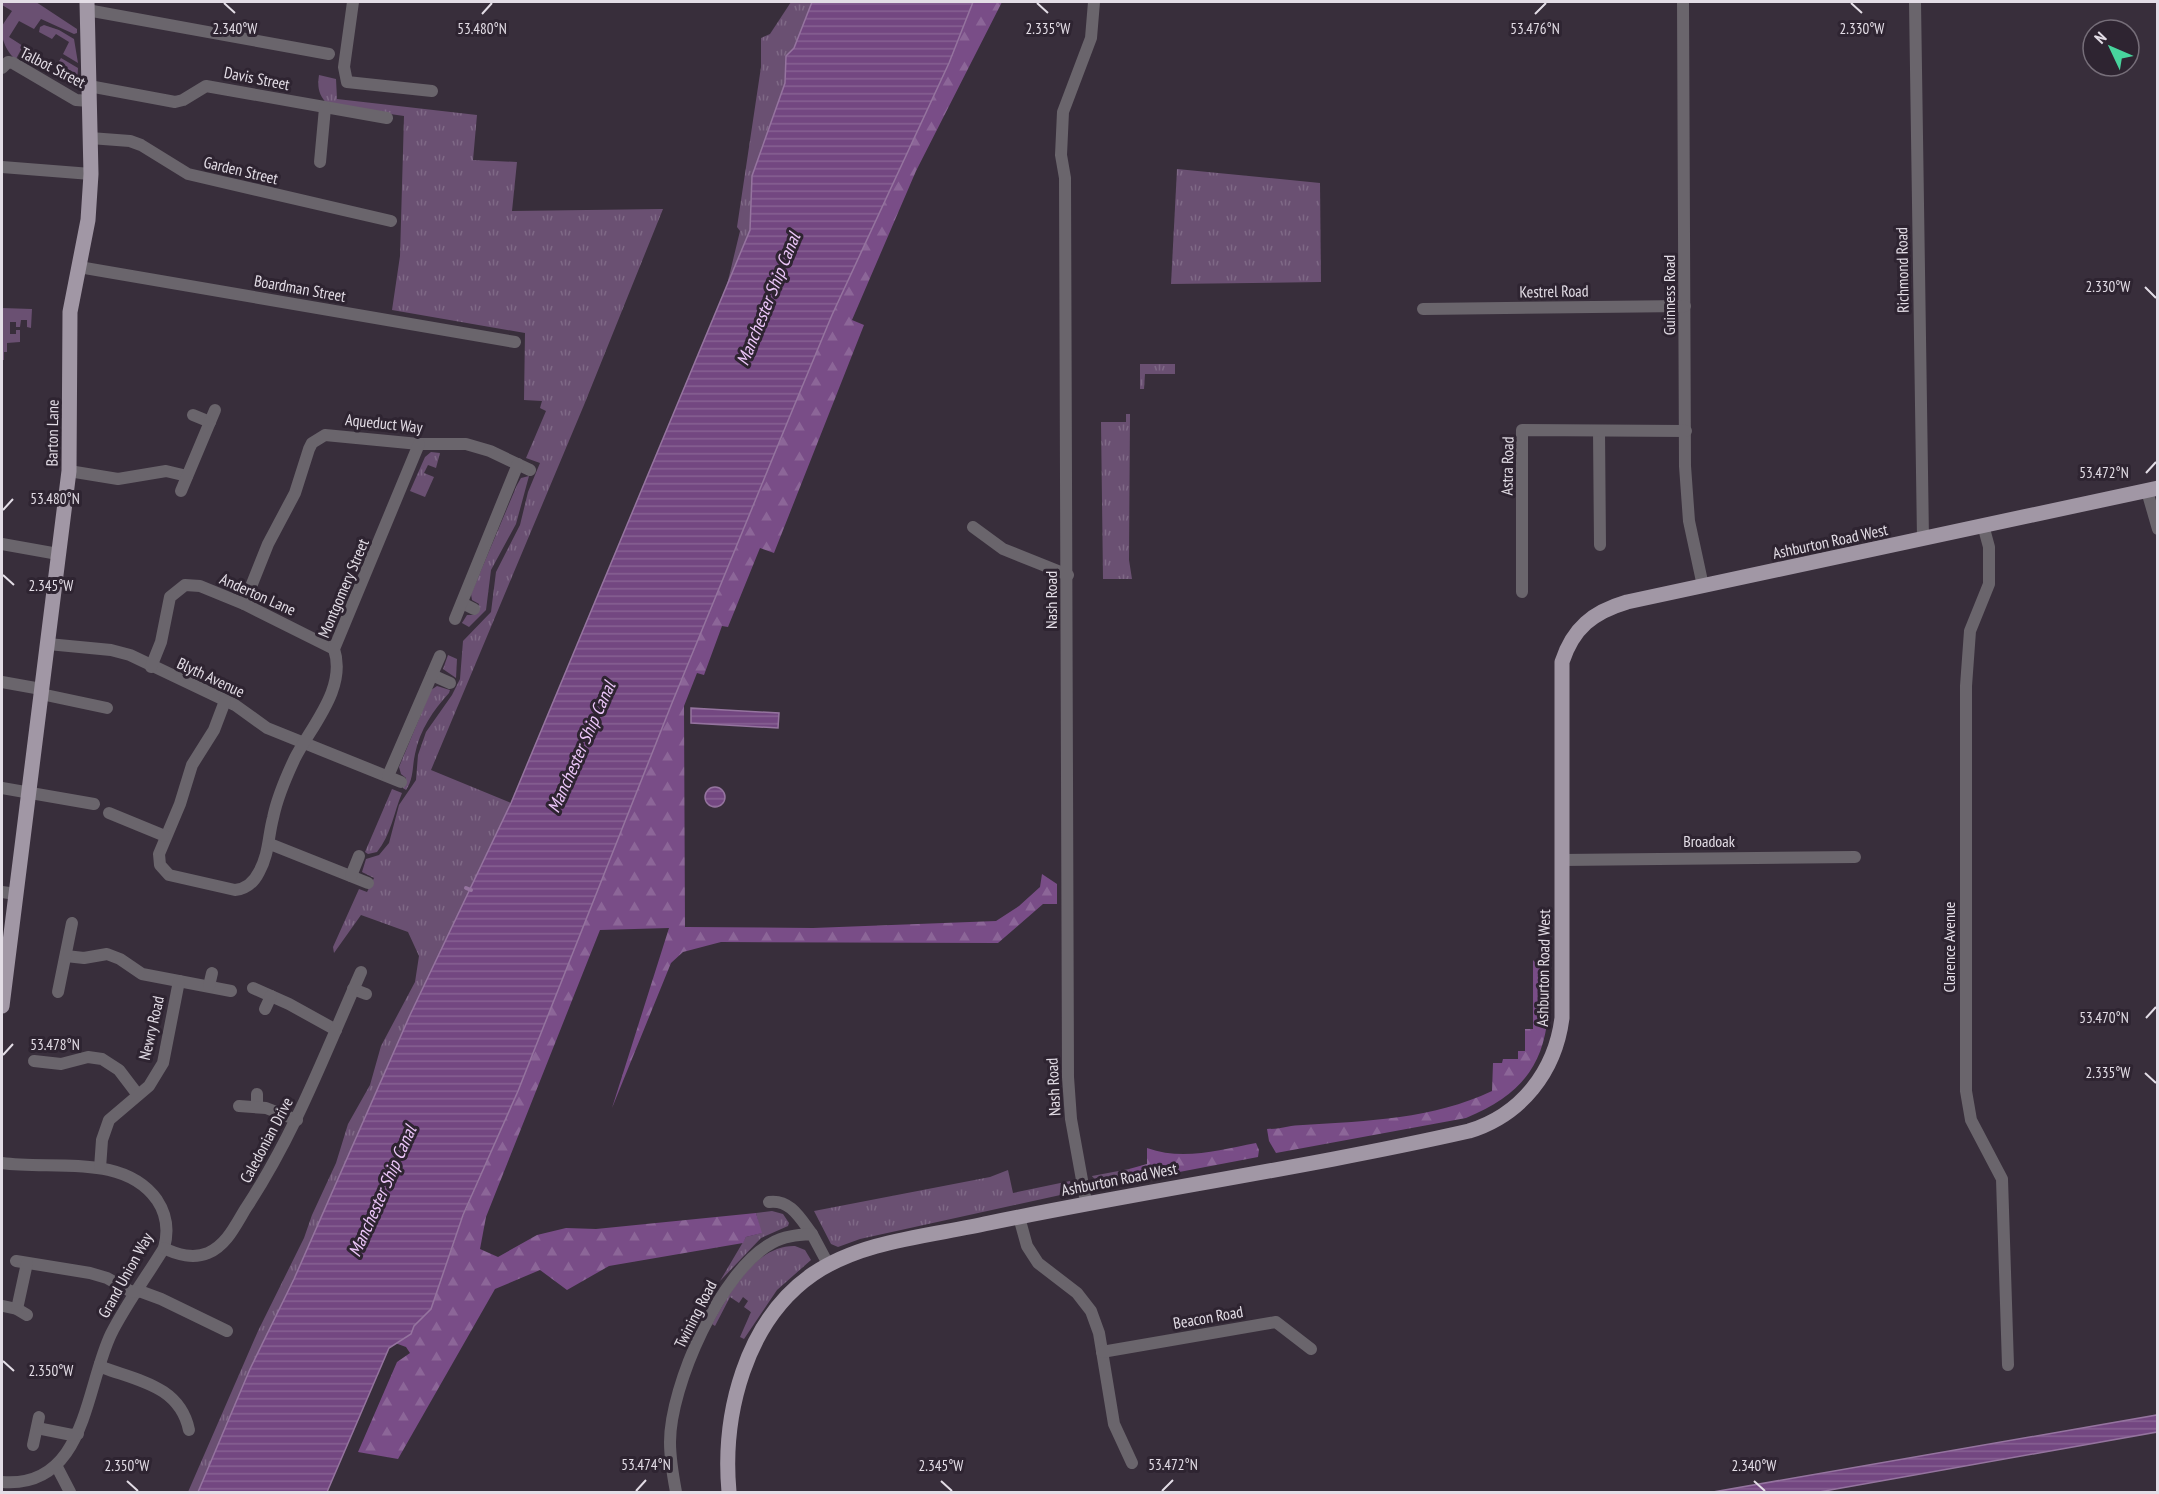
<svg xmlns="http://www.w3.org/2000/svg" width="2159" height="1494" font-family="'PT Sans Narrow',sans-serif">
<style>
.grass{fill:url(#grass-tufts)}
.forest{fill:url(#forest-firs)}
.garden{fill:#6a5072}
.water{fill:url(#water-rules);stroke:#95749f;stroke-width:1.5}
.lines{fill:none;stroke-linecap:round;stroke-linejoin:round}
.stream{stroke:#95749f;stroke-width:4}
.minor{stroke:#6a656c;stroke-width:12}
.major{stroke:#a197a5;stroke-width:15}
.ticks{fill:none;stroke:#e3dde6;stroke-width:2}
.labels{text-anchor:middle;dominant-baseline:central;stroke-width:6;stroke-linejoin:round;paint-order:stroke}
.street-label{font-size:16px;fill:#e3dde6;stroke:#2e2431}
.water-label{font-size:18px;font-style:italic;fill:#edc7fa;stroke:#2e2431}
.ticks-label{font-size:15px;text-anchor:middle;fill:#e3dde6;stroke:#2e2431;stroke-width:6;stroke-linejoin:round;paint-order:stroke}
</style>
<defs>
<pattern id="grass-tufts" width="24" height="20" patternUnits="userSpaceOnUse" patternTransform="scale(1.5)"><rect width="24" height="20" fill="#6a5072"/><path d="M3 7l-1-3M5 7V3M7 7l1-3M15 17l-1-3M17 17v-4M19 17l1-3" fill="none" stroke="#7f6986"/></pattern>
<pattern id="forest-firs" width="22" height="20" patternUnits="userSpaceOnUse" patternTransform="scale(1.5)"><rect width="22" height="20" fill="#794d87"/><path d="M5 1l3.5 6h-7zM16 11l3.5 6h-7z" fill="#8c6698"/></pattern>
<pattern id="water-rules" width="6" height="5" patternUnits="userSpaceOnUse" patternTransform="scale(1.5)"><rect width="6" height="5" fill="#734781"/><path d="M0 2.5h6" fill="none" stroke="#876193"/></pattern>
</defs>
<rect width="100%" height="100%" fill="#382e3b"/>
<g class="grass">
<polygon points="791,2 812,2 794,48 786,56 785,83 752,176 750,230 726,289 740,231 737,227 761,67 761,38 770,34"/>
<path d="M319,75L336,79L337,99L477,115L473,160L517,162L512,211L663,209L584,405L431,770L511,803L410,1015L294,1279L250,1369L198,1492H188L258,1331L304,1238L312,1215L336,1163L348,1124L370,1085L381,1046L415,982L419,956L408,932L361,915L334,953L333,947L359,889L367,892L374,878L362,872L366,859L379,855L389,843L399,805L416,780L418,755L426,732L452,695L460,679L463,641L491,612L496,572L520,525L528,492L540,463L526,458L546,411L540,408L542,401L524,400L525,333L392,310L400,256L404,116L328,105C319,95 317,88 319,75Z"/>
<polygon points="1177,169 1320,183 1321,282 1171,284"/>
<polygon points="1140,364 1175,364 1175,374 1145,374 1144,389 1140,389"/>
<polygon points="1126,414 1130,414 1129,560 1132,579 1103,579 1101,422 1126,422"/>
<polygon points="431,452 440,453 436,468 428,465 424,473 434,477 425,497 410,491 425,457"/>
<polygon points="529,476 516,524 491,570 486,610 469,627 462,623 467,615 474,615 479,604 472,600 471,594 517,485 521,478"/>
<polygon points="448,655 457,659 456,678 443,669"/>
<path d="M437,686L450,690L449,693C433,711 420,729 415,754C412,767 414,778 406,790L403,788L406,778L401,774L399,767L431,690Z"/>
<path d="M392,789L402,793C394,812 391,835 377,852L368,854L365,852Z"/>
<polygon points="1129,1169 1132,1181 1100,1186 1092,1176"/>
<polygon points="1008,1170 1013,1193 1070,1181 1070,1189 1065,1194 860,1239 838,1247 831,1244 814,1211 990,1177"/>
<polygon points="772,1211 783,1214 789,1223 788,1226 761,1238 720,1281 746,1237 761,1233 756,1213"/>
<path d="M795,1246L805,1250L811,1260L777,1290L744,1339L740,1337L751,1312L744,1307L748,1301L743,1297L739,1303L730,1297L715,1326L712,1324C729,1294 755,1245 795,1246Z"/>
</g>
<g class="forest">
<polygon points="973,2 1002,2 916,171 852,320 864,325 774,553 760,548 728,627 722,626 704,675 697,673 684,706 685,927 813,928 996,921 1019,906 1040,887 1042,874 1057,884 1057,904 1043,904 998,943 721,942 683,952 671,963 612,1108 669,928 600,930 486,1217 480,1249 498,1257 537,1235 566,1228 596,1229 756,1213 762,1233 746,1237 743,1243 609,1266 567,1290 540,1270 495,1289 398,1459 358,1452 397,1362 410,1353 406,1347 395,1343 411,1334 414,1326 431,1309 463,1216 518,1091 672,703 792,411 832,315 949,63"/>
<path d="M1533,960L1549,978C1551,1050 1535,1090 1466,1118L1276,1153L1269,1141L1267,1129C1282,1129 1291,1125 1303,1125C1368,1121 1433,1119 1492,1091L1493,1063H1502L1503,1059H1518V1051H1525V1029H1533Z"/>
<path d="M1256,1143L1259,1150L1258,1157L1132,1181L1129,1169L1147,1164V1148C1183,1161 1219,1150 1256,1143Z"/>
</g>
<g class="garden">
<path d="M2,2H36L77,29V33L74,34L41,19L34,29L19,21L9,37L23,46L16,59C8,55 0,37 2,28C2,24 9,16 12,11L2,5Z"/>
<polygon points="44,25 59,30 74,39 78,63 63,54 69,42 56,34 52,39 39,32 40,27"/>
<polygon points="27,49 44,59 42,64 53,71 61,58 78,68 77,85 70,85 23,56"/>
<polygon points="2,308 32,309 31,328 27,327 27,320 21,320 20,327 16,327 16,322 10,322 10,334 16,334 16,330 20,330 20,342 7,343 7,352 4,352 4,360 2,360"/>
</g>
<g class="water">
<polygon points="812,2 973,2 949,63 832,315 792,411 672,703 518,1091 463,1215 431,1309 414,1326 411,1334 389,1348 327,1492 198,1492 250,1369 294,1279 410,1015 511,803 750,230 752,176 785,83 786,56 794,48"/>
<polygon points="691,708 779,713 778,728 691,723"/>
<circle cx="715" cy="797" r="10"/>
<polygon points="2157,1415 2157,1432 1819,1492 1713,1492"/>
</g>
<g class="lines">
<polyline class="stream" points="466,888 471,890"/>
<g class="minor">
<polyline points="353,2 344,67 347,82 432,91"/>
<polyline points="1683,2 1685,466 1689,521 1703,586"/>
<polyline points="1915,2 1923,539"/>
<polyline points="87,10 329,54"/>
<polyline points="2,68 8,62 13,63 76,100 89,101"/>
<polyline points="89,86 175,102 183,100 206,86 387,118"/>
<polyline points="90,138 130,141 141,145 188,174 391,221"/>
<polyline points="320,162 325,108"/>
<polyline points="2,167 91,174"/>
<polyline points="79,267 515,342"/>
<polyline points="1423,309 1685,306"/>
<polyline points="193,415 210,422"/>
<polyline points="1599,431 1600,545"/>
<polyline points="69,471 118,479 166,471 187,476"/>
<polyline points="181,491 215,410"/>
<polyline points="2147,491 2158,529"/>
<polyline points="1983,525 1989,547 1989,584 1970,631 1966,686 1966,1091 1971,1120 2002,1179 2008,1365"/>
<polyline points="973,527 1003,549 1068,575"/>
<polyline points="2,544 58,554"/>
<polyline points="1522,592 1522,430 1686,431"/>
<polyline points="462,603 474,609"/>
<polyline points="244,604 268,544 295,493 309,449 312,443 325,435 419,444 466,444 490,451 530,470"/>
<polyline points="455,619 518,464"/>
<polyline points="48,644 111,650 130,655 235,705 267,728 401,782"/>
<polyline points="151,667 161,642 170,597 185,585 200,586 244,604 334,649"/>
<polyline points="432,675 450,683"/>
<polyline points="2,682 41,689"/>
<polyline points="41,694 107,708"/>
<path d="M225,701L214,730L192,765L180,804L159,854L160,865L169,875L235,890C247,889 254,882 259,872C269,854 268,837 273,818C277,798 286,777 295,758C312,725 347,688 334,649L419,444"/>
<polyline points="388,776 440,656"/>
<polyline points="2,788 94,804"/>
<polyline points="109,813 165,836"/>
<polyline points="270,844 368,883"/>
<polyline points="1562,860 1855,857"/>
<polyline points="351,876 359,856"/>
<polyline points="2,892 16,894"/>
<polyline points="66,956 84,958 107,954 120,959 142,974 231,991"/>
<polyline points="209,986 212,973"/>
<polyline points="253,988 289,1004 336,1030"/>
<polyline points="353,989 366,994"/>
<polyline points="58,992 72,923"/>
<polyline points="265,1009 271,996"/>
<polyline points="34,1061 61,1064 88,1057 102,1059 119,1070 138,1095"/>
<polyline points="257,1094 257,1106"/>
<polyline points="239,1106 266,1108 297,1120"/>
<path d="M2,1163C52,1170 124,1153 157,1200C167,1215 169,1230 164,1248C147,1276 126,1304 111,1334C85,1388 86,1489 2,1482"/>
<polyline points="100,1168 102,1140 109,1120 149,1086 163,1063 179,981"/>
<path d="M769,1202C790,1199 800,1218 812,1234"/>
<polyline points="1086,1202 1071,1119 1068,1077 1065,178 1061,155 1063,112 1091,38 1094,2"/>
<polyline points="1019,1217 1027,1246 1038,1263 1077,1293 1091,1311 1099,1333 1114,1424 1132,1463"/>
<path d="M164,1248C177,1255 194,1259 208,1253C227,1245 236,1224 246,1208C295,1134 325,1053 361,972"/>
<polyline points="16,1261 90,1273 107,1278 130,1291 142,1292 161,1299 227,1331"/>
<polyline points="3,1306 17,1309 27,1315"/>
<polyline points="17,1309 27,1263"/>
<polyline points="1102,1352 1276,1322 1311,1349"/>
<path d="M100,1364L104,1368C140,1381 180,1387 189,1430"/>
<polyline points="37,1428 72,1435 78,1434"/>
<polyline points="33,1445 39,1417"/>
<polyline points="56,1465 70,1492"/>
<path d="M676,1492C673,1476 670,1459 670,1442C670,1386 721,1270 772,1243C783,1236 798,1235 812,1234L828,1264"/>
</g>
<g class="major">
<polyline points="2,1006 69,471 70,312 88,220 91,174 87,2"/>
<path d="M729,1492C722,1415 745,1321 813,1274C863,1240 931,1236 989,1223C1149,1190 1310,1167 1469,1131C1521,1115 1555,1072 1562,1018V662C1573,628 1593,612 1627,602L2158,488"/>
</g>
</g>
<path class="ticks" d="M224,3L235,13M1037,3L1048,13M1851,3L1862,13M482,14L492,3M1535,14L1546,3M2145,287L2156,298M2146,473L2156,462M3,510L13,499M3,575L14,585M2146,1018L2156,1007M3,1055L13,1044M2145,1073L2156,1083M3,1361L14,1371M127,1481L138,1491M941,1481L952,1491M1754,1481L1765,1491M636,1491L646,1480M1162,1491L1173,1480"/>
<g class="labels">
<g class="street-label">
<text transform="translate(53 67) rotate(27)">Talbot Street</text>
<text transform="translate(257 78) rotate(11)">Davis Street</text>
<text transform="translate(241 170) rotate(13)">Garden Street</text>
<text transform="translate(1902 270) rotate(-91)">Richmond Road</text>
<text transform="translate(300 288) rotate(10)">Boardman Street</text>
<text transform="translate(1554 291) rotate(-1)">Kestrel Road</text>
<text transform="translate(1669 295) rotate(-90)">Guinness Road</text>
<text transform="translate(384 423) rotate(6)">Aqueduct Way</text>
<text transform="translate(52 433) rotate(-89)">Barton Lane</text>
<text transform="translate(1507 466) rotate(-89)">Astra Road</text>
<text transform="translate(1830 541) rotate(-12)">Ashburton Road West</text>
<text transform="translate(343 588) rotate(-67)">Montgomery Street</text>
<text transform="translate(258 594) rotate(24)">Anderton Lane</text>
<text transform="translate(1051 600) rotate(-90)">Nash Road</text>
<text transform="translate(211 677) rotate(25)">Blyth Avenue</text>
<text x="1709" y="841">Broadoak</text>
<text transform="translate(1949 947) rotate(-90)">Clarence Avenue</text>
<text transform="translate(1543 968) rotate(-89)">Ashburton Road West</text>
<text transform="translate(151 1028) rotate(-77)">Newry Road</text>
<text transform="translate(1053 1087) rotate(-93)">Nash Road</text>
<text transform="translate(266 1140) rotate(-62)">Caledonian Drive</text>
<text transform="translate(1119 1179) rotate(-11)">Ashburton Road West</text>
<text transform="translate(125 1275) rotate(-61)">Grand Union Way</text>
<text transform="translate(695 1314) rotate(-63)">Twining Road</text>
<text transform="translate(1208 1317) rotate(-10)">Beacon Road</text>
</g>
<g class="water-label">
<text transform="translate(768 299) rotate(-68)">Manchester Ship Canal</text>
<text transform="translate(581 747) rotate(-66)">Manchester Ship Canal</text>
<text transform="translate(382 1191) rotate(-66)">Manchester Ship Canal</text>
</g>
</g>
<g class="ticks-label">
<text x="235" y="34">2.340°W</text>
<text x="1048" y="34">2.335°W</text>
<text x="1862" y="34">2.330°W</text>
<text x="482" y="34">53.480°N</text>
<text x="1535" y="34">53.476°N</text>
<text x="2108" y="292">2.330°W</text>
<text x="2104" y="478">53.472°N</text>
<text x="55" y="504">53.480°N</text>
<text x="51" y="591">2.345°W</text>
<text x="2104" y="1023">53.470°N</text>
<text x="55" y="1050">53.478°N</text>
<text x="2108" y="1078">2.335°W</text>
<text x="51" y="1376">2.350°W</text>
<text x="646" y="1470">53.474°N</text>
<text x="1173" y="1470">53.472°N</text>
<text x="127" y="1471">2.350°W</text>
<text x="941" y="1471">2.345°W</text>
<text x="1754" y="1471">2.340°W</text>
</g>
<rect width="2159" height="1494" fill="none" stroke="#e3dde6" stroke-width="6"/>
<g transform="translate(2111 48) rotate(314)"><circle r="28" fill="#2e2431" stroke="#766e79" stroke-width="1.5"/>
<path d="M0-4.5L10 22L0 15L-10 22Z" fill="#48d49d"/>
<text y="-9" font-size="16" font-weight="bold" text-anchor="middle" fill="#e3dde6">N</text>
</g>
</svg>
